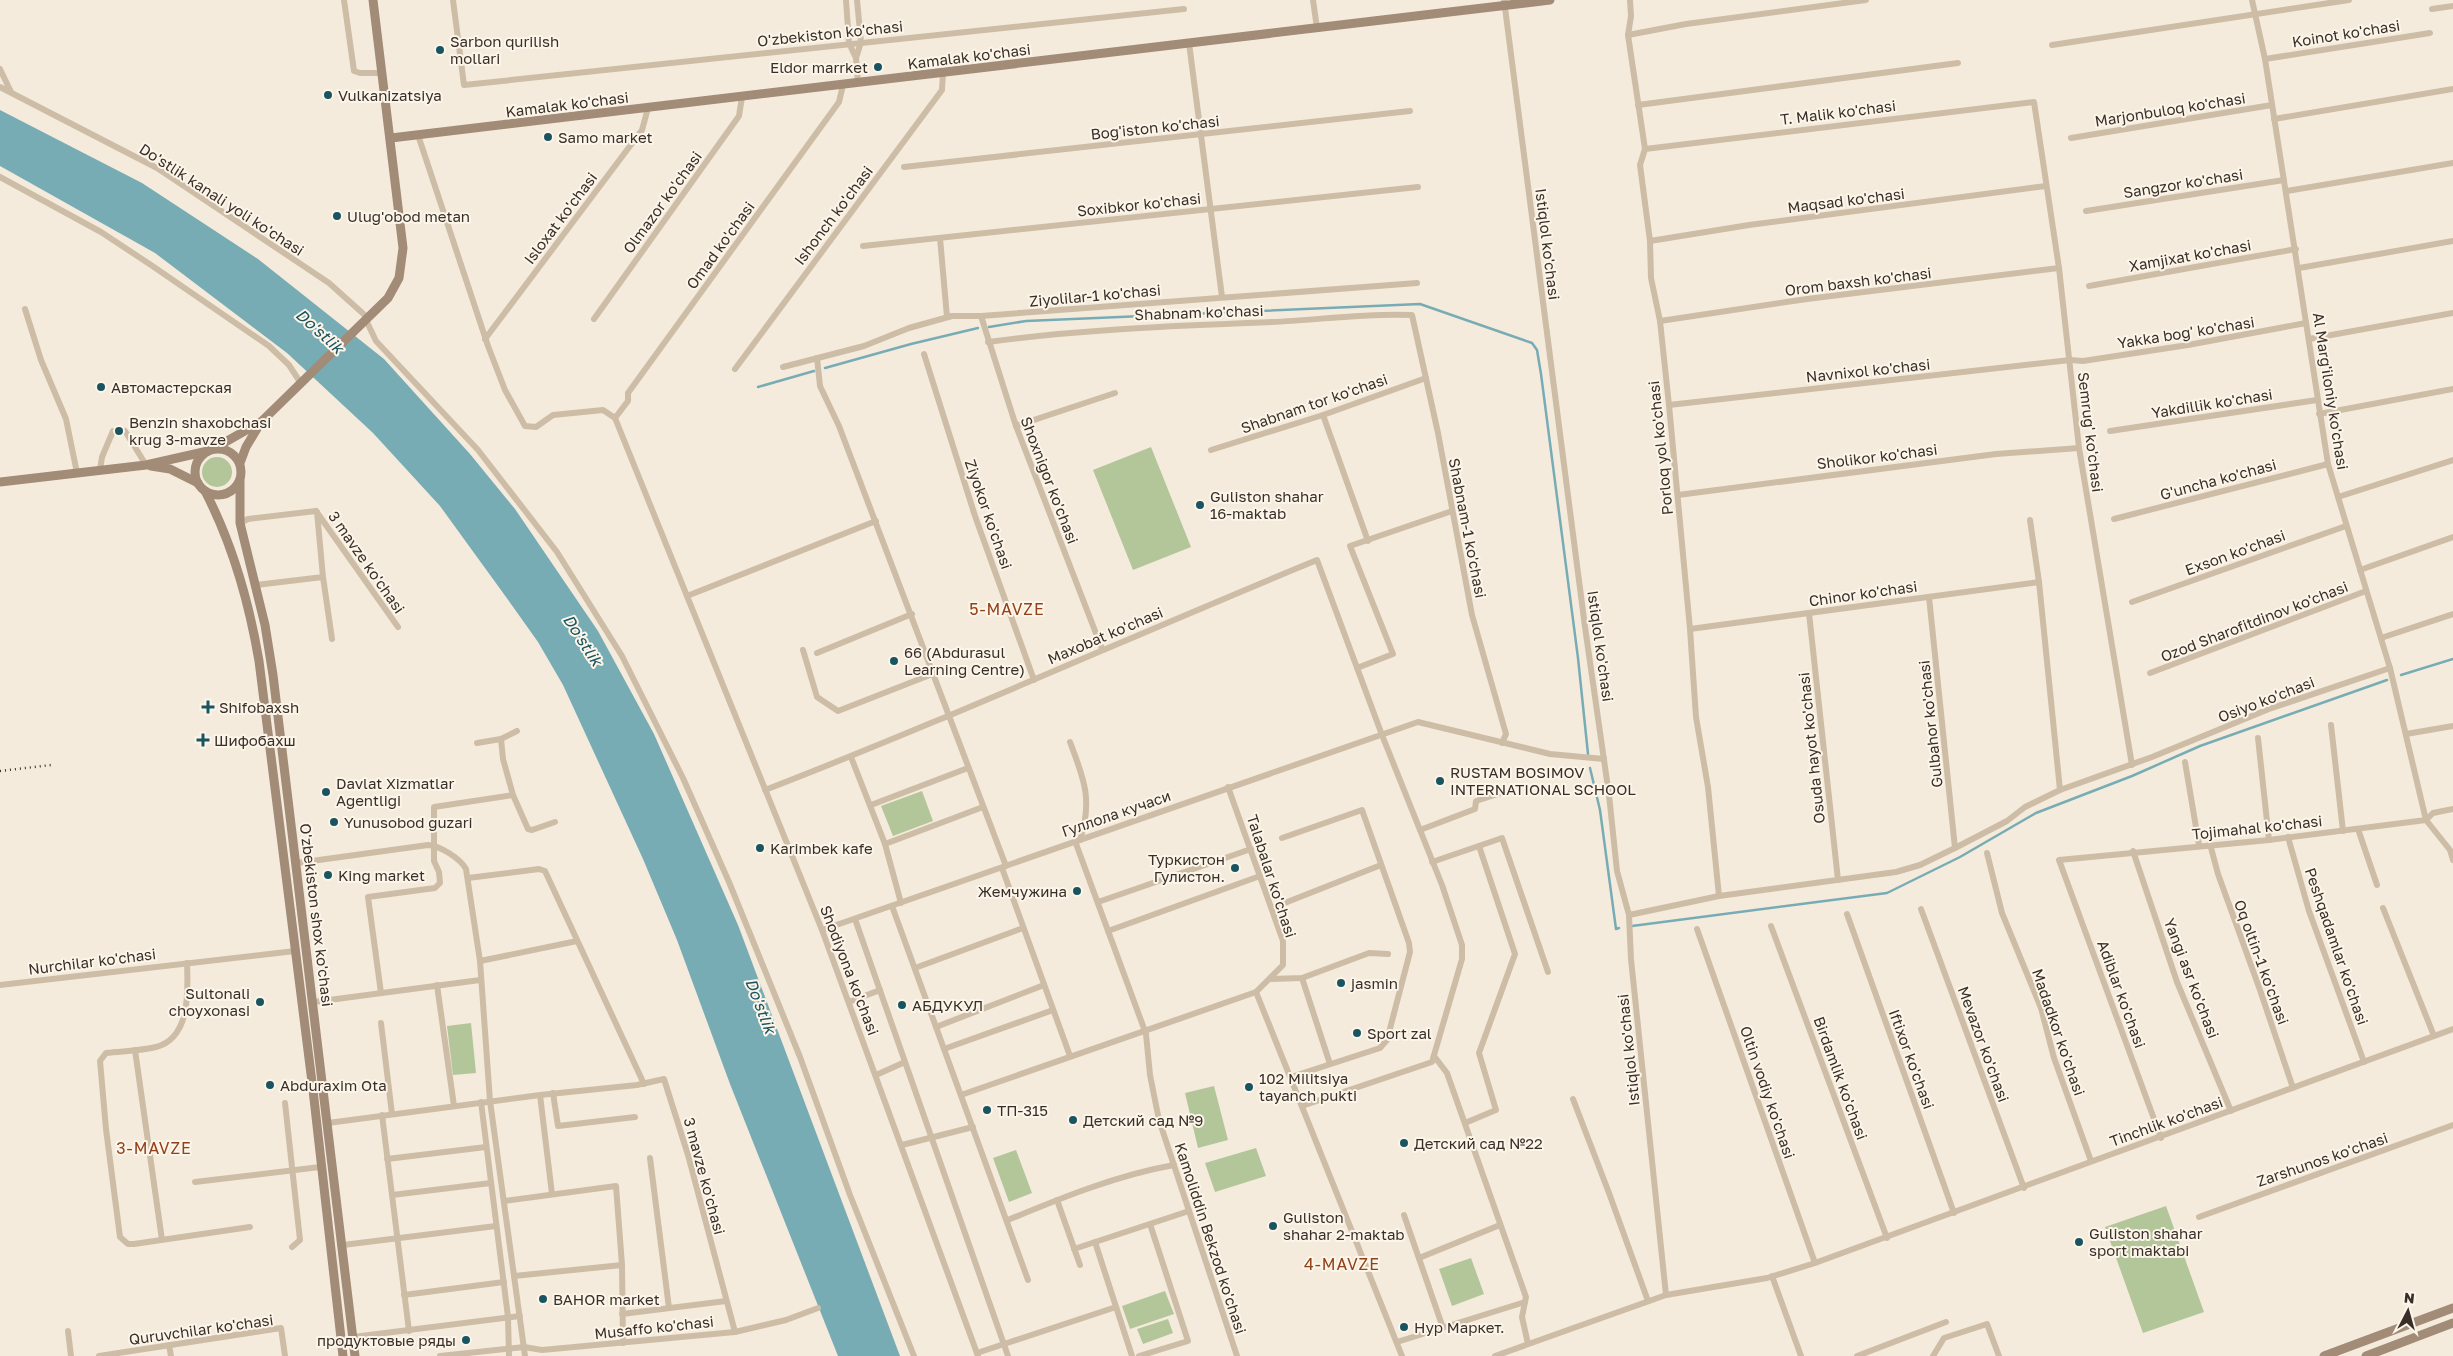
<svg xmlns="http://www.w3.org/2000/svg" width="2453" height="1356" font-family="'Golos Text',sans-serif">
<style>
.green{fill:#b3c69a}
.water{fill:#78acb5}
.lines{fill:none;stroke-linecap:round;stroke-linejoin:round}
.stream{stroke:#78acb5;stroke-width:2.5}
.street{stroke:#cebda6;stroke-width:6}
.secondary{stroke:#a28b77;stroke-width:9}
.rail{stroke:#3a2f28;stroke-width:2.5;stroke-dasharray:1 4;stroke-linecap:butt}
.poi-dot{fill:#195460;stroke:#fcf5e9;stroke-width:2}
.labels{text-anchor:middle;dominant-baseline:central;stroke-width:4;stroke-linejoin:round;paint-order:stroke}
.street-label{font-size:15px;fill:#3a2f28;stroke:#fcf5e9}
.poi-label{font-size:15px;fill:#3a2f28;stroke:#fcf5e9;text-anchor:start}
.water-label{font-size:16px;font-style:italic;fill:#195460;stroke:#fcf5e9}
.neighbourhood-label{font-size:16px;letter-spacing:1px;fill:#924118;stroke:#fcf5e9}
</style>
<rect width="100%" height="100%" fill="#f5ebdc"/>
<g class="green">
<polygon points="1151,447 1191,547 1133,570 1093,470"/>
<circle cx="217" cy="472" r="15"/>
<polygon points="922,791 933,821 893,836 881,806"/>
<polygon points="471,1023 476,1073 453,1075 447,1026"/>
<polygon points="1214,1086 1228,1140 1198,1148 1185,1093"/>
<polygon points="1256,1148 1266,1176 1215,1192 1205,1163"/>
<polygon points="1016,1150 1032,1193 1009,1202 993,1158"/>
<polygon points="2166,1206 2204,1312 2143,1333 2105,1227"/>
<polygon points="1471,1258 1484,1294 1452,1306 1439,1269"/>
<polygon points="1165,1291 1174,1314 1130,1329 1122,1306"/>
<polygon points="1168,1319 1173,1333 1143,1344 1137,1329"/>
</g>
<polygon class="water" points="0,110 142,183 258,259 384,359 470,454 515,509 598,631 654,734 738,925 900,1356 838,1356 730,1084 677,940 643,859 563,685 538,642 511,604 440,506 373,433 287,353 155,253 0,166"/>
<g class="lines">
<g class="stream">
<polyline points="989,327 1026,321 1420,304 1532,343 1537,350 1541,374 1578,658 1588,754"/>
<polyline points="825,368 911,344 978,328"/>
<polyline points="758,387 814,371"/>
<polyline points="2401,675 2453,659"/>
<polyline points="1590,768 1600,810 1616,929 1619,928"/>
<polyline points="1632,926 1887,893 1960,857 2036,813 2132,776 2200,746 2387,680"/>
</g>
<g class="street">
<polyline points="344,0 354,71 360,73 383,73"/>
<polyline points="453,0 464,85 1184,9"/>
<polyline points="846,0 849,43 856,58 858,83"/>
<polyline points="1313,0 1317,28"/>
<polyline points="1504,0 1585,627 1609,795 1617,871 1629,915 1631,959 1666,1295"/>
<polyline points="1630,0 1631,16 1628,35 1645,149 1640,165 1650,241 1651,278 1660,321 1669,405 1690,629 1696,717 1708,787 1719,896"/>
<polyline points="2252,0 2265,59 2328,464 2390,668 2426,820 2450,850 2453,860"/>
<polyline points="2432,9 2453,6"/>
<polyline points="1628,35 1686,24 1866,0"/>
<polyline points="1189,43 1222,297"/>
<polyline points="2052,45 2349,0"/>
<polyline points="856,58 861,42 857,0"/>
<polyline points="2265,59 2430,33"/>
<polyline points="0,69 11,92"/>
<polyline points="0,87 157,168 329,283 368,318"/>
<polyline points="1638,105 1958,63"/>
<polyline points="2274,119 2453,89"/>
<polyline points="418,135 488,346 505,390 525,426 536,427 553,415 603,410 615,418 822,930 978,1356"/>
<polyline points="2071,138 2272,105"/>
<polyline points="1645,149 2034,102 2059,268 2079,448 2132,765"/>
<polyline points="904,167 1410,111"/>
<polyline points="0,177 101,232 151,265 269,346 289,365 300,382"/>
<polyline points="2287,191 2453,163"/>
<polyline points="2086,211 2284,180"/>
<polyline points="940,238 947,317"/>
<polyline points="1650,241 1749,225 2046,186"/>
<polyline points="863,246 1418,187"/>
<polyline points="2299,268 2453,241"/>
<polyline points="2089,286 2296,249"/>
<polyline points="25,309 41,360 66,419 77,473"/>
<polyline points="981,316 1016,426 1102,649"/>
<polyline points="594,319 739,116 742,97"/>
<polyline points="366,320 376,341 478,450 557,552 622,656 683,778 729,882 800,1057 850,1195 914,1356"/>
<polyline points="1660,321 1807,299 2059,268"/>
<polyline points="485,339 642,130 648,108"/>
<polyline points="2309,339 2453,313"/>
<path d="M988,342C1082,329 1177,326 1272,322C1318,320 1365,313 1412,315L1438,433L1472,615L1506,734L1502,743"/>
<polyline points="924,354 975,516 1034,680"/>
<polyline points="817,358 820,386 839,426 1006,866"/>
<polyline points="783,367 864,346 909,328 952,316 981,316 1417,283"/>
<polyline points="735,369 942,90 943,73"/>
<polyline points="1669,405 2070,360 2083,361 2188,345 2306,323"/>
<polyline points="2319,414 2453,389"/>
<polyline points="1323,415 1368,541"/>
<polyline points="615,418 628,401 628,393 839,102 843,85"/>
<polyline points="1016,426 1115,393"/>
<polyline points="125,431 146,465"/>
<polyline points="2110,431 2317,400"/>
<polyline points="1211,450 1323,415 1426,378"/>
<polyline points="100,470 102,457 113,431"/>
<polyline points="1678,495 1996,454 2079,448"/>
<polyline points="2338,497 2453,460"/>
<polyline points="316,511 398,627"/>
<polyline points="2114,519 2328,464"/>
<polyline points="2030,520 2039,582 2060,790"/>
<polyline points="240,523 248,519 316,511"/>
<polyline points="2360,570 2453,537"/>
<polyline points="323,577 332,639"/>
<polyline points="256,585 323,577 317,512"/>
<polyline points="687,596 876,521"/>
<polyline points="1929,597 1955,848"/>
<polyline points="2132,602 2346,526"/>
<polyline points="1809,613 1838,880"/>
<polyline points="1690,629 2039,582"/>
<polyline points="2381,638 2453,614"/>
<polyline points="803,650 817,697 838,711 935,673"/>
<polyline points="817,653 912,614"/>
<polyline points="1357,668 1393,654 1350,546 1452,511"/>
<polyline points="2150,673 2366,591"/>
<polyline points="2331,725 2343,831"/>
<polyline points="2406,734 2453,726"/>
<polyline points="2258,738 2269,840"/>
<path d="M1070,742C1084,779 1093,800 1080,840"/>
<polyline points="477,743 501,739"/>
<polyline points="851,757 885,844 901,903"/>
<polyline points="2185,762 2199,845"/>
<path d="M765,790C951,718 1132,636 1317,560L1382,735L1442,885L1462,945V959L1432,1062L1302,1106"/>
<polyline points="513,795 503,759 501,739 517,731"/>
<polyline points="871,805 968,768"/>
<polyline points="2358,829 2377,885"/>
<polyline points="1420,830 1475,809 1476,801 1501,793"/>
<polyline points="2288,837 2309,911 2364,1062"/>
<polyline points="1282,838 1362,810 1409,943 1410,952 1387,1040 1380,1048 1291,1077"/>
<polyline points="1075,841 1146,1034 1150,1075 1159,1120 1237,1356"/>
<polyline points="885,844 983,807"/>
<polyline points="2210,844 2218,874 2260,990 2293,1088"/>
<polyline points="2133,851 2177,982 2231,1111"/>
<polyline points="1987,853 2002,913 2041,1008 2054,1058 2091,1161"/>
<polyline points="1432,862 1502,838 1548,972"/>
<path d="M297,863L428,845C440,846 460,858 466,869L480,961L490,1101L525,1356"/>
<polyline points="1002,868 1070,1056"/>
<polyline points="468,878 539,869 545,871 644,1084"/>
<polyline points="1098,902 1251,849"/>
<polyline points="892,906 1028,1280"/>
<polyline points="1272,908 1381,865"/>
<polyline points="2383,908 2434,1036"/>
<polyline points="1921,909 2024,1188"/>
<polyline points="1847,914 1954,1213"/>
<polyline points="1629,915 1719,896 1896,872 1920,865 1955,848 2007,821 2025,807 2060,790 2152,757 2269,709 2390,668"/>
<polyline points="855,919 1008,1356"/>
<polyline points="1771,926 1887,1238"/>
<polyline points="1697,929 1815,1263"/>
<polyline points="822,930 1418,722 1550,754 1604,759"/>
<polyline points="1108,931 1260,876"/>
<polyline points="480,961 577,941"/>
<path d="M187,963C188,990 191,1038 156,1047C140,1051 122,1051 106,1053L100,1061L106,1129L120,1237L128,1244H134L250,1227"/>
<polyline points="915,968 1023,928"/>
<polyline points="1302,978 1330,1064"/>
<polyline points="1271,979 1302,978 1369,953 1388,954"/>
<polyline points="0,985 295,951"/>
<polyline points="437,985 454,1106"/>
<polyline points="1256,992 1402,1356"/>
<polyline points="381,993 368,897 435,888 440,883 439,872 434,861 434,807 513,795 528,829 532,830 555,822"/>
<polyline points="314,1002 480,980"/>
<polyline points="849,1002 880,990"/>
<polyline points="381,1023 392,1114"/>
<polyline points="936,1027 1044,985"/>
<polyline points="944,1049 1053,1010"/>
<polyline points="135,1050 162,1240"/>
<polyline points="1434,1056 1447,1073 1526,1297 1522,1317 1528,1344"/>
<polyline points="876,1075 905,1062"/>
<polyline points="553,1093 558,1126 635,1117"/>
<polyline points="540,1095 552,1194"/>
<polyline points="961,1095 1256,992 1283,965 1283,941 1228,787"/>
<polyline points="1573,1099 1609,1193 1648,1301"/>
<polyline points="481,1102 508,1317 509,1356"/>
<polyline points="285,1103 300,1240 292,1247"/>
<polyline points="382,1115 409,1331"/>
<polyline points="328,1123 540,1095 637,1085 664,1079 688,1155 735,1332"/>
<polyline points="1465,1123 1496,1110 1479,1053 1515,954 1479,846"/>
<polyline points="2161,1138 2059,860 2269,840 2426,820 2433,813 2453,809"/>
<polyline points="902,1145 973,1127"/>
<polyline points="650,1158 669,1308"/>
<polyline points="387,1159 486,1147"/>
<polyline points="195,1182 320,1167"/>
<polyline points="392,1195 491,1183"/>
<polyline points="1057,1200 1080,1265"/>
<polyline points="504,1201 616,1186 622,1265"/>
<polyline points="1404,1215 1443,1328"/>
<polyline points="2199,1217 2453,1125"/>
<path d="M1008,1220C1061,1198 1117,1175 1174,1165"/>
<polyline points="1095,1242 1132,1356"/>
<polyline points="343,1245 496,1226"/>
<polyline points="1074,1249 1189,1211"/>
<polyline points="1419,1258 1500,1225"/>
<polyline points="514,1276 622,1265 623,1343"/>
<polyline points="1772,1276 1801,1356"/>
<polyline points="404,1295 504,1282"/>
<polyline points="622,1314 726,1301"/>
<polyline points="68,1331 71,1356"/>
<polyline points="353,1337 520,1316"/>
<polyline points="1397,1342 1525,1302"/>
<polyline points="169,1345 171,1356"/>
<polyline points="977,1353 1116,1307"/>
<polyline points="99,1356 281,1328 285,1356"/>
<polyline points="440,1356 524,1347 542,1350 735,1332 786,1320 818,1308"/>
<polyline points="1139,1356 1188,1341 1150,1224"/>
<polyline points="1495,1356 1666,1295 1767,1278 1815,1263 2453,1029"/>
<polyline points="1857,1356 1946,1322"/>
<polyline points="1933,1356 1944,1338 1987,1324 1999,1356"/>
</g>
<g class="secondary">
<polyline points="391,138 1550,0"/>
<polyline points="213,449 259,423"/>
<circle cx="218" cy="472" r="23"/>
<polyline points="240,463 246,447 261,422 388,298 399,278 403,248 373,0"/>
<polyline points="151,466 170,469 198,483"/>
<polyline points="240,480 240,523 265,625 273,675 355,1356"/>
<polyline points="0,482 146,465 208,451"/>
<path d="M205,491C233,545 249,602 259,661L313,1090L343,1356"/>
<polyline points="2324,1356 2453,1308"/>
<polyline points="2366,1356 2453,1323"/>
</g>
<polyline class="rail" points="0,771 51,765"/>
</g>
<g class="poi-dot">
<circle cx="440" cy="50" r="5"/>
<circle cx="878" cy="67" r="5"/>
<circle cx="328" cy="95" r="5"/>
<circle cx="548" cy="137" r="5"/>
<circle cx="337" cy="216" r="5"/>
<circle cx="101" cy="387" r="5"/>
<circle cx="119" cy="431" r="5"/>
<circle cx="1200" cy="505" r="5"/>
<circle cx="894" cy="661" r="5"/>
<path d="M205.5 699.5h5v5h5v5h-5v5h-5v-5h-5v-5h5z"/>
<path d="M200.5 732.5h5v5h5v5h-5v5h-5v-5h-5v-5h5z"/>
<circle cx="1440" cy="781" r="5"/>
<circle cx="326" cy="792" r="5"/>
<circle cx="334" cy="822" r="5"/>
<circle cx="760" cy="848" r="5"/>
<circle cx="1235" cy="868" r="5"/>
<circle cx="328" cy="875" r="5"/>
<circle cx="1077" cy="891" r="5"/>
<circle cx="1341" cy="983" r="5"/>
<circle cx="260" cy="1002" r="5"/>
<circle cx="902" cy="1005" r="5"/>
<circle cx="1357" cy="1033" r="5"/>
<circle cx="270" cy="1085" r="5"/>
<circle cx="1249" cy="1087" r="5"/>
<circle cx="987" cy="1110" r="5"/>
<circle cx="1073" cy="1120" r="5"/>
<circle cx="1404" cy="1143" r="5"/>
<circle cx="1273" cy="1226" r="5"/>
<circle cx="2079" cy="1242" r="5"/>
<circle cx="543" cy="1299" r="5"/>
<circle cx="1404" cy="1327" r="5"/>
<circle cx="466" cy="1340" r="5"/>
</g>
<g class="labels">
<g class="street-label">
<text transform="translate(830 33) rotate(-6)">O'zbekiston ko'chasi</text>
<text transform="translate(2346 33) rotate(-9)">Koinot ko'chasi</text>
<text transform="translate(969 56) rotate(-7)">Kamalak ko'chasi</text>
<text transform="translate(567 104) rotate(-7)">Kamalak ko'chasi</text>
<text transform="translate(2170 109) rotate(-9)">Marjonbuloq ko'chasi</text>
<text transform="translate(1838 112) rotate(-7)">T. Malik ko'chasi</text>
<text transform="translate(1155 127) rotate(-6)">Bog'iston ko'chasi</text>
<text transform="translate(2183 183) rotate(-9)">Sangzor ko'chasi</text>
<text transform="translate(222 199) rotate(33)">Do'stlik kanali yoli ko'chasi</text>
<text transform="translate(1846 200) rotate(-7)">Maqsad ko'chasi</text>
<text transform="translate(662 202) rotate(-54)">Olmazor ko'chasi</text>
<text transform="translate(1139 204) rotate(-6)">Soxibkor ko'chasi</text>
<text transform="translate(833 215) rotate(-53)">Ishonch ko'chasi</text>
<text transform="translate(560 218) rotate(-53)">Isloxat ko'chasi</text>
<text transform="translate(1548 244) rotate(83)">Istiqlol ko'chasi</text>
<text transform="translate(720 245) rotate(-54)">Omad ko'chasi</text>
<text transform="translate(2190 255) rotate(-10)">Xamjixat ko'chasi</text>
<text transform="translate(1858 281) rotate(-7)">Orom baxsh ko'chasi</text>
<text transform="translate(1095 295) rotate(-5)">Ziyolilar-1 ko'chasi</text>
<text transform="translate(1199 312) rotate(-2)">Shabnam ko'chasi</text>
<text transform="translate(2186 332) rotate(-9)">Yakka bog' ko'chasi</text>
<text transform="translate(1868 370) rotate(-6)">Navnixol ko'chasi</text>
<text transform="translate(2331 391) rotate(81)">Al Marg'iloniy ko'chasi</text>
<text transform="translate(1314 403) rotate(-19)">Shabnam tor ko'chasi</text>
<text transform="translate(2212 403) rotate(-9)">Yakdillik ko'chasi</text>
<text transform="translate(2091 432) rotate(83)">Semrug' ko'chasi</text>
<text transform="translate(1660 448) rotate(-96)">Porloq yol ko'chasi</text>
<text transform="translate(1877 456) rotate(-7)">Sholikor ko'chasi</text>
<text transform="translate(2218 479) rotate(-15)">G'uncha ko'chasi</text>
<text transform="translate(1050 480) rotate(69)">Shoxnigor ko'chasi</text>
<text transform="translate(989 514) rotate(71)">Ziyokor ko'chasi</text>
<text transform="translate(1468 528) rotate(79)">Shabnam-1 ko'chasi</text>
<text transform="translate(2235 552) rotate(-20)">Exson ko'chasi</text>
<text transform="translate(367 562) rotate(55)">3 mavze ko'chasi</text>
<text transform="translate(1863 593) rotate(-8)">Chinor ko'chasi</text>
<text transform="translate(2254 621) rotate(-21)">Ozod Sharofitdinov ko'chasi</text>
<text transform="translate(1105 635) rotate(-23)">Maxobat ko'chasi</text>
<text transform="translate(1601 646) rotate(82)">Istiqlol ko'chasi</text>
<text transform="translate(2266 699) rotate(-21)">Osiyo ko'chasi</text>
<text transform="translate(1930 724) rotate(-96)">Gulbahor ko'chasi</text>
<text transform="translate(1811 748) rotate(-96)">Osuda hayot ko'chasi</text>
<text transform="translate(1116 813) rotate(-19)">Гуллола кучаси</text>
<text transform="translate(2257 827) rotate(-6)">Tojimahal ko'chasi</text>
<text transform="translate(1272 876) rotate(72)">Talabalar ko'chasi</text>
<text transform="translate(317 915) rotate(83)">O'zbekiston shox ko'chasi</text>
<text transform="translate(2337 946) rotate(71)">Peshqadamlar ko'chasi</text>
<text transform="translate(92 961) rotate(-7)">Nurchilar ko'chasi</text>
<text transform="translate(2262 962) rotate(70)">Oq oltin-1 ko'chasi</text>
<text transform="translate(850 970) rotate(69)">Shodiyona ko'chasi</text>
<text transform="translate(2192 978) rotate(69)">Yangi asr ko'chasi</text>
<text transform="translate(2122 994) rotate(70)">Adiblar ko'chasi</text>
<text transform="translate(2059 1032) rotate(71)">Madadkor ko'chasi</text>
<text transform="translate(1984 1044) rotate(70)">Mevazor ko'chasi</text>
<text transform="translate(1628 1050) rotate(-96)">Istiqlol ko'chasi</text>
<text transform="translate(1912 1059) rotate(70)">Iftixor ko'chasi</text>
<text transform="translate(1841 1078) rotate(70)">Birdamlik ko'chasi</text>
<text transform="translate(1768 1092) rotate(71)">Oltin vodiy ko'chasi</text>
<text transform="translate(2166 1121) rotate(-20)">Tinchlik ko'chasi</text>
<text transform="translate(2322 1159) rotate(-19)">Zarshunos ko'chasi</text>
<text transform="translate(705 1176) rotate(75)">3 mavze ko'chasi</text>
<text transform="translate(1211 1238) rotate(72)">Kamoliddin Bekzod ko'chasi</text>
<text transform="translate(654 1327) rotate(-6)">Musaffo ko'chasi</text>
<text transform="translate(201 1329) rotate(-8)">Quruvchilar ko'chasi</text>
</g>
<g class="poi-label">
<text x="450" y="41">Sarbon qurilish<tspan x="450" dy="17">mollari</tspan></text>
<text x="868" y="67" text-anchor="end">Eldor marrket</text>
<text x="338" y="95">Vulkanizatsiya</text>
<text x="558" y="137">Samo market</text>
<text x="347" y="216">Ulug'obod metan</text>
<text x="111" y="387">Автомастерская</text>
<text x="129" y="422">Benzin shaxobchasi<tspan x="129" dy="17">krug 3-mavze</tspan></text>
<text x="1210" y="496">Guliston shahar<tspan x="1210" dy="17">16-maktab</tspan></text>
<text x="904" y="652">66 (Abdurasul<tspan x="904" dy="17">Learning Centre)</tspan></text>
<text x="219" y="707">Shifobaxsh</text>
<text x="214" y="740">Шифобахш</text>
<text x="1450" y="772">RUSTAM BOSIMOV<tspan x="1450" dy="17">INTERNATIONAL SCHOOL</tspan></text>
<text x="336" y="783">Davlat Xizmatlar<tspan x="336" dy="17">Agentligi</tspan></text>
<text x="344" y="822">Yunusobod guzari</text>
<text x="770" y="848">Karimbek kafe</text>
<text x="1225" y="859" text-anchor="end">Туркистон<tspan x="1225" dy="17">Гулистон.</tspan></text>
<text x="338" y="875">King market</text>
<text x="1067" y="891" text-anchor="end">Жемчужина</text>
<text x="1351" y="983">jasmin</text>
<text x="250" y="993" text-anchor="end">Sultonali<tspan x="250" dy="17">choyxonasi</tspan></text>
<text x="912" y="1005">АБДУКУЛ</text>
<text x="1367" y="1033">Sport zal</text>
<text x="1259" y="1078">102 Militsiya<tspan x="1259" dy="17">tayanch pukti</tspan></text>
<text x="280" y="1085">Abduraxim Ota</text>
<text x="997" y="1110">ТП-315</text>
<text x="1083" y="1120">Детский сад №9</text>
<text x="1414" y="1143">Детский сад №22</text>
<text x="1283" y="1217">Guliston<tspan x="1283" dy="17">shahar 2-maktab</tspan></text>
<text x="2089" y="1233">Guliston shahar<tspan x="2089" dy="17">sport maktabi</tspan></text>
<text x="553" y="1299">BAHOR market</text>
<text x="1414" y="1327">Нур Маркет.</text>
<text x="456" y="1340" text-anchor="end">продуктовые ряды</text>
</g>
<g class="water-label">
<text transform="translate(320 331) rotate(42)">Do'stlik</text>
<text transform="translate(583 640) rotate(57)">Do'stlik</text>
<text transform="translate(761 1006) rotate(69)">Do'stlik</text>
</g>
<g class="neighbourhood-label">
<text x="1007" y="609">5-MAVZE</text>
<text x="154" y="1148">3-MAVZE</text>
<text x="1342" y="1264">4-MAVZE</text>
</g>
</g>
<g transform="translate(2408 1311) rotate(6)" stroke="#fcf5e9" stroke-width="4" paint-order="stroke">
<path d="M0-4L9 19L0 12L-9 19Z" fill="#3a2f28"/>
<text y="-8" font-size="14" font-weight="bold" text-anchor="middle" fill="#3a2f28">N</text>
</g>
</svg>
